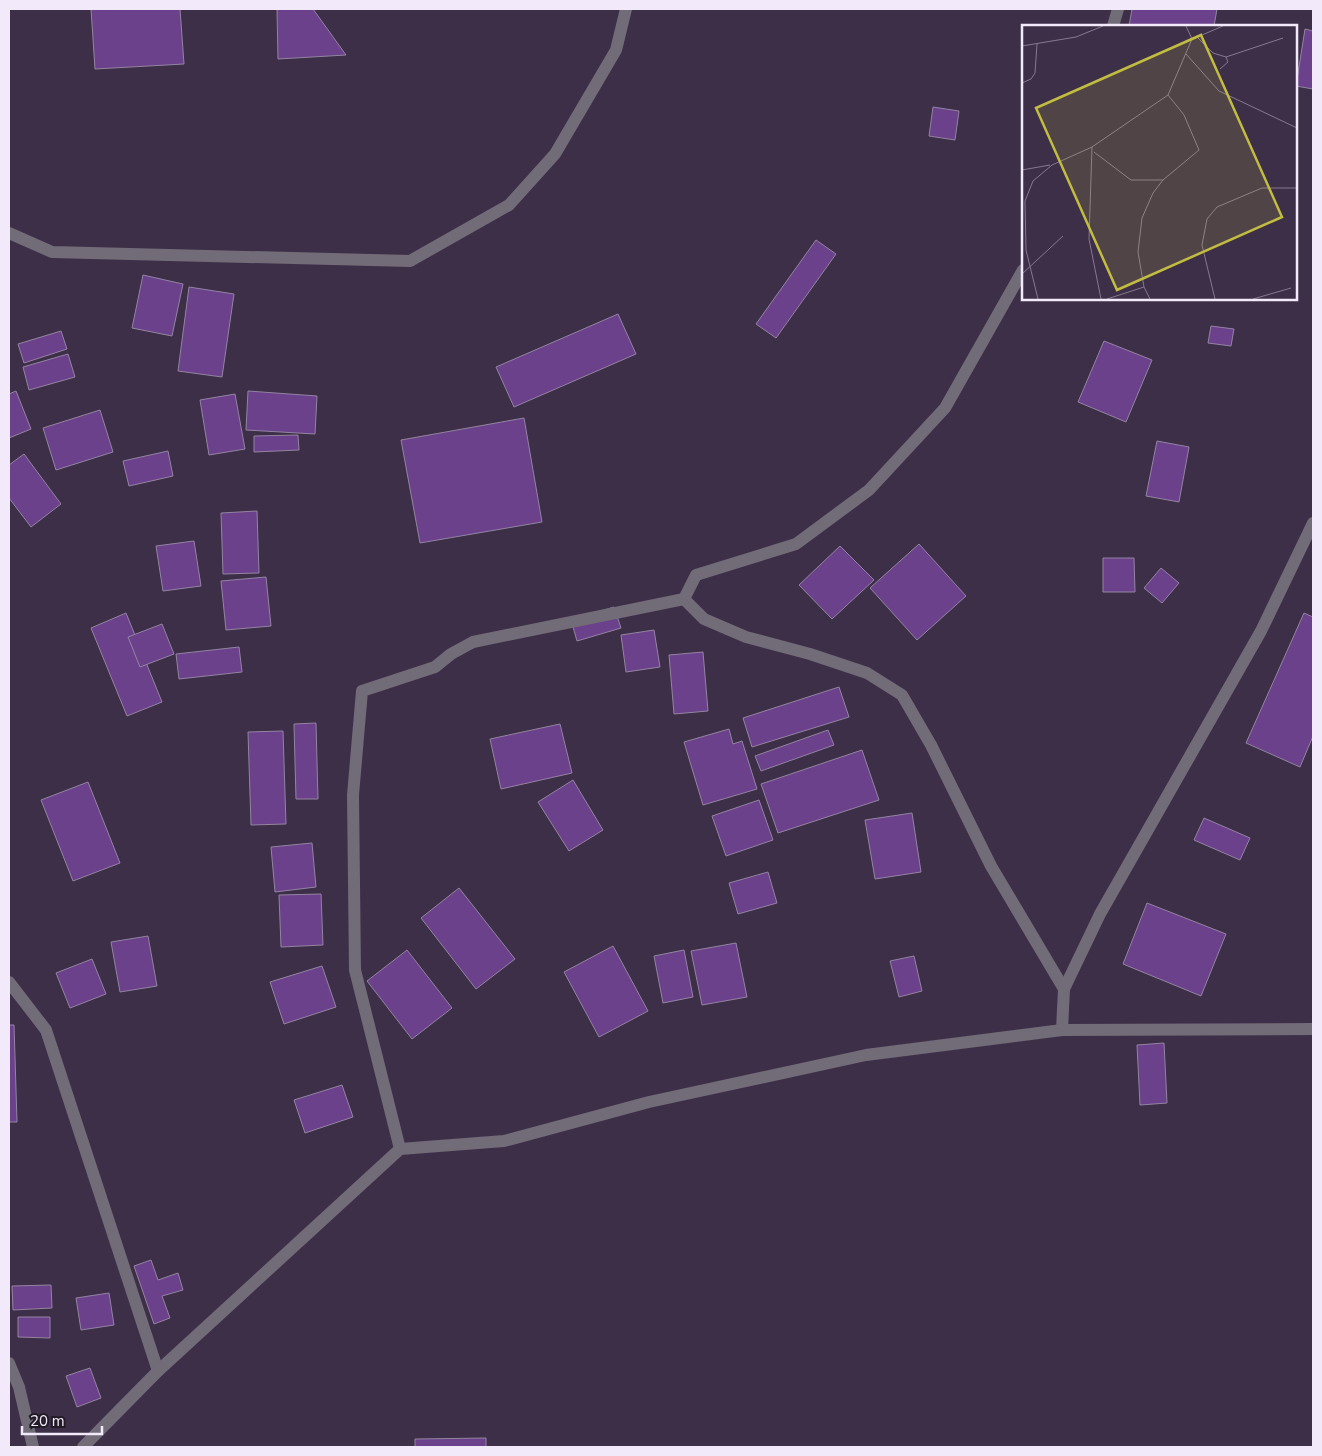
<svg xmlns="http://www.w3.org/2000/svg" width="1322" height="1456" font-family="'Nunito Sans',sans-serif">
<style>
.building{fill:#6c418c;stroke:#9384a1}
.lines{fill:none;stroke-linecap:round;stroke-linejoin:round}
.minor{stroke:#726b78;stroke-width:12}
.inset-road{fill:none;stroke:#85798f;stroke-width:1}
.view{fill:#c1bd40;fill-opacity:0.15;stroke:#c1bd40;stroke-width:2.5}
.inset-edge{fill:none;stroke:#f2e9fa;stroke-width:2.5}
</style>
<rect width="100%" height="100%" fill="#3d2f48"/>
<g class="building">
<polygon points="91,9 180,9 184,64 95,69"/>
<polygon points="277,9 313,9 346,55 278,59"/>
<polygon points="1132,9 1217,9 1214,26 1129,26"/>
<polygon points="1305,29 1313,31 1313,89 1296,86"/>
<polygon points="933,107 959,111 955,140 929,136"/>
<polygon points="816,240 836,254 776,338 756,324"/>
<polygon points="143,275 183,284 172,336 132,328"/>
<polygon points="189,287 234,294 222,377 178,371"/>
<polygon points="618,314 636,354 514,407 496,367"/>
<polygon points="1211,326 1234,329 1231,346 1208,343"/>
<polygon points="61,331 67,349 24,363 18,344"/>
<polygon points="1104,341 1152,360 1126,422 1078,402"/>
<polygon points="68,354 75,377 29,390 23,367"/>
<polygon points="16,391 31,429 9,438 9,394"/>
<polygon points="248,391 317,396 315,434 246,430"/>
<polygon points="235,394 245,449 209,455 200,400"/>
<polygon points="100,410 113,452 56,470 43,428"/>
<polygon points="524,418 542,522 420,543 401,440"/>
<polygon points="298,435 299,450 254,452 254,436"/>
<polygon points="1157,441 1189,447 1179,502 1146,496"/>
<polygon points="168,451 173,476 129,486 123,461"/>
<polygon points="24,454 61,504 31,527 9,498 9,465"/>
<polygon points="257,511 259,573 223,574 221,513"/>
<polygon points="194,541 201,586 163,591 156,546"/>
<polygon points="919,544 966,596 917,640 870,588"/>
<polygon points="840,546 874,580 832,619 799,585"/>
<polygon points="1103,558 1134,558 1135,592 1103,592"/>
<polygon points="1161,568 1179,583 1162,603 1144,588"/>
<polygon points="266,577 271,626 226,630 221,581"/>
<polygon points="614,607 621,628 577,641 571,620"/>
<polygon points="126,613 162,702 127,716 91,628"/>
<polygon points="1304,613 1313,617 1313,736 1300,767 1246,743"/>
<polygon points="162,624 174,654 140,667 128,637"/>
<polygon points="654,630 660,667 626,672 621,635"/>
<polygon points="239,647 242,672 179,679 176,654"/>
<polygon points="703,652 708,711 674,714 669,655"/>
<polygon points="839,687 849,717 752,747 743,718"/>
<polygon points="316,723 318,799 296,799 294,724"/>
<polygon points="560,724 572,773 501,789 490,739"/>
<polygon points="729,729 733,744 742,741 757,789 703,805 684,742"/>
<polygon points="828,730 834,745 761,771 755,756"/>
<polygon points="283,731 286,824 251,825 248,732"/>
<polygon points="862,750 879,800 778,833 761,784"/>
<polygon points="573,780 603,830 569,851 538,802"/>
<polygon points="88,782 120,863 73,881 41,800"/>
<polygon points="759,800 773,840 726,856 712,816"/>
<polygon points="912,813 921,872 875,879 865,820"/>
<polygon points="1204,818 1250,838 1240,860 1194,840"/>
<polygon points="312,843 316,887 275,892 271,847"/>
<polygon points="768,872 777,903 738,914 729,883"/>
<polygon points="459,888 515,959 476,989 421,918"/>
<polygon points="321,894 323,945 281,947 279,895"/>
<polygon points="1147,903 1226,934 1201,996 1123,964"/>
<polygon points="148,936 157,986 120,992 111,942"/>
<polygon points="736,943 747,997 702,1005 691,951"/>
<polygon points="613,946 648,1011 599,1037 564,972"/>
<polygon points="407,950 452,1008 412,1039 367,981"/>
<polygon points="684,950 693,997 663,1003 654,956"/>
<polygon points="914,956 922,991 899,997 890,961"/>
<polygon points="92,959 106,994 70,1008 56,973"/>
<polygon points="322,966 336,1007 284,1024 270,982"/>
<polygon points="9,1025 14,1025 17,1122 9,1122"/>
<polygon points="1164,1043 1167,1103 1140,1105 1137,1045"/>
<polygon points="342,1085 353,1117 305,1133 294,1100"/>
<polygon points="151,1260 158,1280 178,1273 183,1290 162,1296 170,1318 154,1324 134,1266"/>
<polygon points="51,1285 52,1308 13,1310 12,1286"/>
<polygon points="109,1293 114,1325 81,1330 76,1298"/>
<polygon points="18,1317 50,1317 50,1338 18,1337"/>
<polygon points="90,1368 101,1398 77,1407 66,1376"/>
<polygon points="486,1438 486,1447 415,1447 415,1439"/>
</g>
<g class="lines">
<g class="minor">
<polyline points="1113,26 1118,9"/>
<polyline points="9,233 52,252 410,261 509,205 555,154 616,50 626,9"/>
<polyline points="684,599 704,619 746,637 810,654 867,673 902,695 931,745 991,866 1064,989"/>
<polyline points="684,599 696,575 796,544 869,490 945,408 1023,270"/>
<polyline points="9,982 46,1030 158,1371"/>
<polyline points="1062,1030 1064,989 1100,914 1261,631 1313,523"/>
<polyline points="400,1149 355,970 353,795 362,691 435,667 451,654 473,642 684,599"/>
<polyline points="9,1363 19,1387 33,1447"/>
<polyline points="83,1447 158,1371 400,1149 504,1141 649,1102 866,1055 1062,1030 1313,1029"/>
</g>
</g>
<g transform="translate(1022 25)">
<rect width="275" height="275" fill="#3d2f48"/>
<path class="inset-road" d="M173,13L201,1M176,13L191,28L204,32L261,13M0,21L54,12L81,1M164,29L197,66L275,103M198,44L206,37L204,32M0,58L9,54L13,48L15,19M70,122L67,214L79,274M72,127L109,155H141M0,145L28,140M0,249L41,211M16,274L4,225L3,176L11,156L30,140L70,122L146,70L170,14L164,1M85,274L122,262M128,274L122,262L116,227L120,193L131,168L141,155L177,125L162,90L146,70M193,274L180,220L185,194L195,182L240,163H275M231,274L269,263"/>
<path class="view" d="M179,10L260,192L95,265L14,83Z"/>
<rect width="275" height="275" class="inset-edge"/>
</g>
<rect width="1322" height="1456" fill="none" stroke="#f2e9fa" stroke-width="20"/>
<path d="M22 1426v8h80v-8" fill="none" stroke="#f2e9fa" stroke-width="2.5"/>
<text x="30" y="1426" font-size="15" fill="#f2e9fa" stroke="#211b26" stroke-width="4" paint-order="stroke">20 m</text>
</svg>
